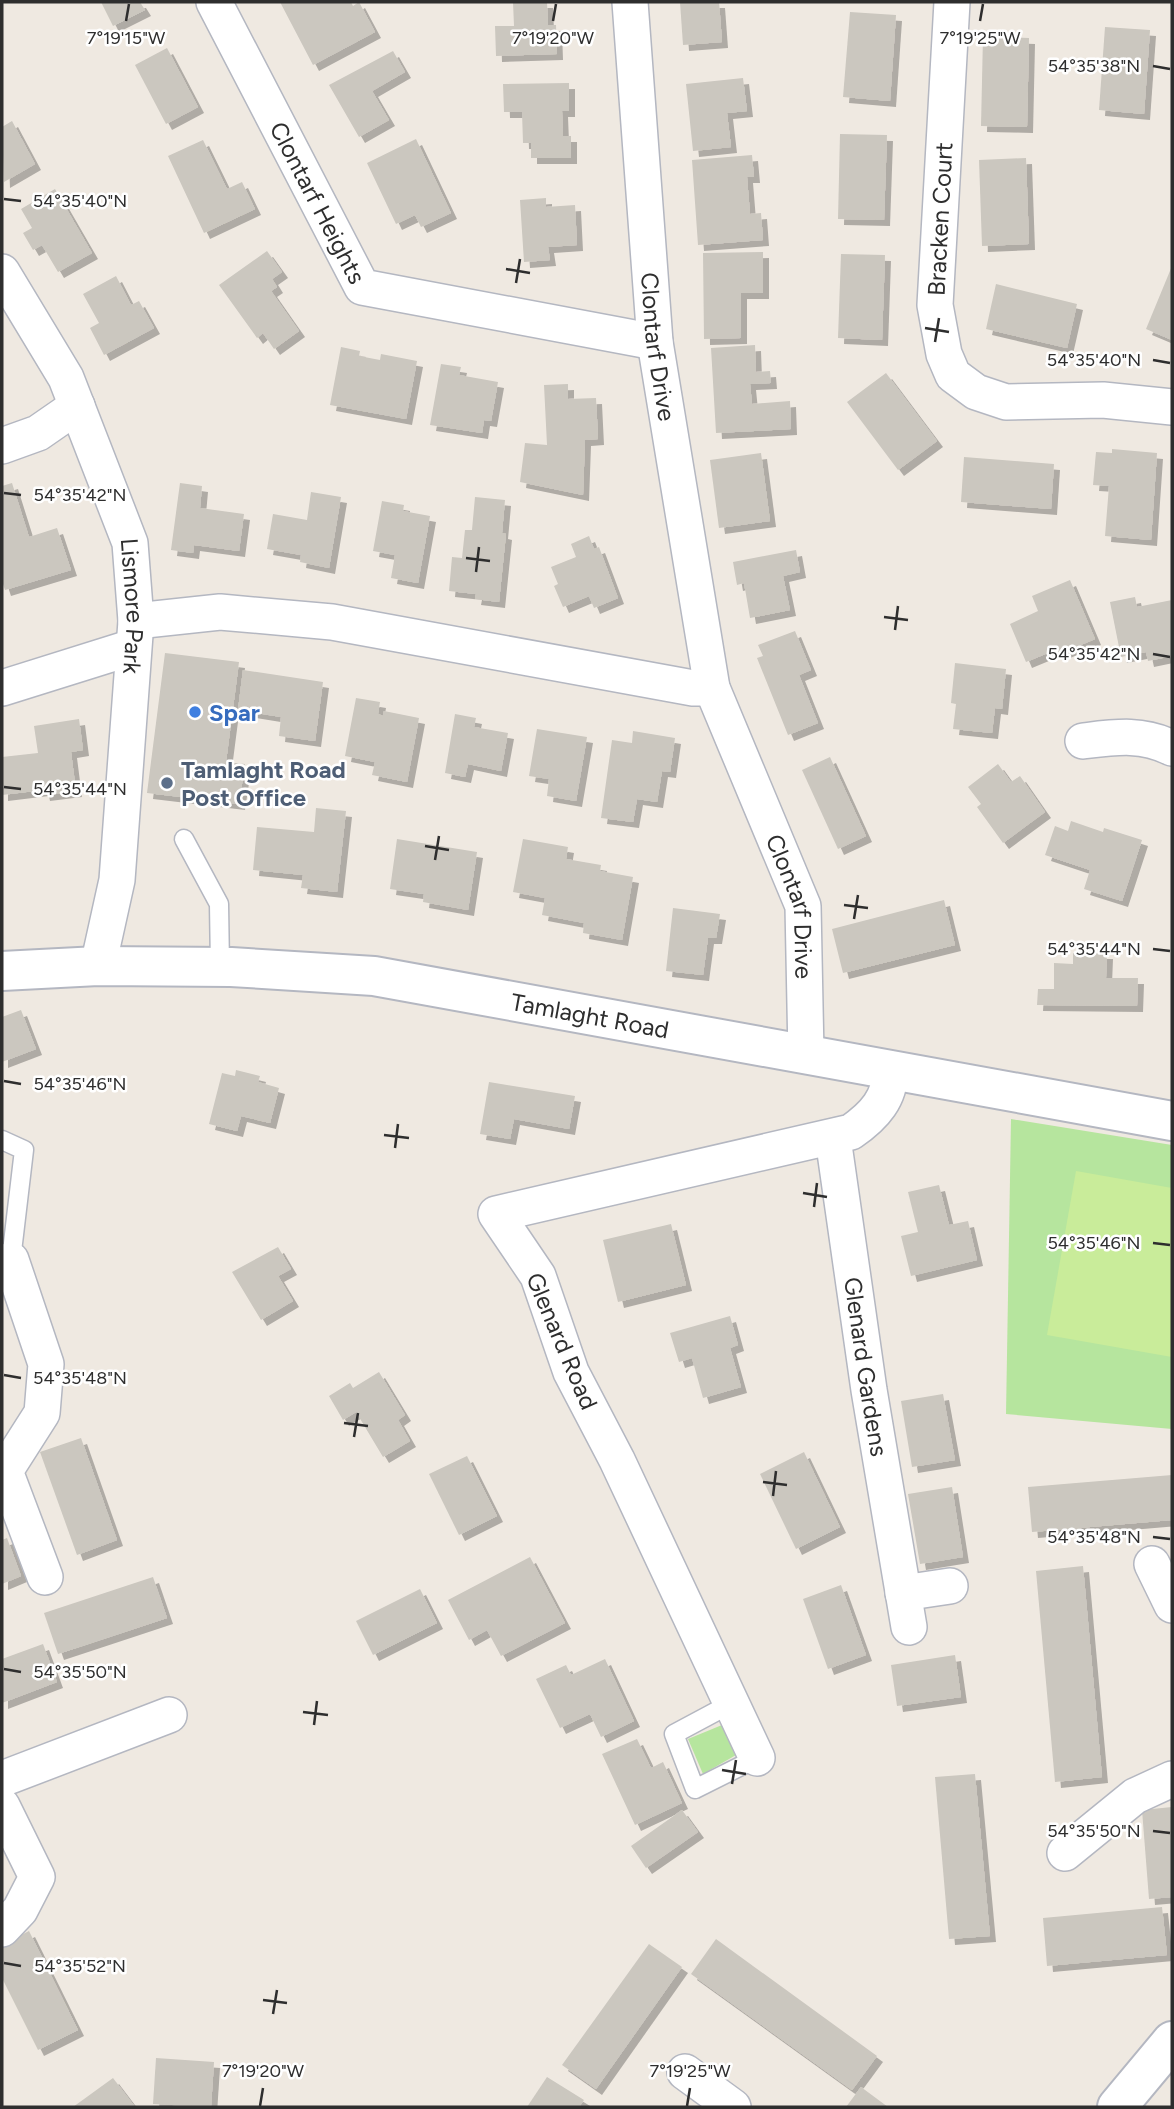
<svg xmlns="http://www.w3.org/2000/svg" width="1174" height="2109" font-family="Figtree,sans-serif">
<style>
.green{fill:#b6e59e}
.pitch{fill:#c9ec9a}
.building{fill:#cbc7bf;filter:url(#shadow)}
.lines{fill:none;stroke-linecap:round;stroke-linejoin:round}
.lane-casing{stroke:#b4b7c1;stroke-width:21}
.street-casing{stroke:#b4b7c1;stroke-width:38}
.secondary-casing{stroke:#b4b7c1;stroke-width:42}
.lane{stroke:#fff;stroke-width:18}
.street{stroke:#fff;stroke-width:35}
.secondary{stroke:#fff;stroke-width:38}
.ticks{fill:none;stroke:#2e2e2e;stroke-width:2.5}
.shop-dot{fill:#3f7fe0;stroke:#fff;stroke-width:2.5}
.service-dot{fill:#5c6f8a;stroke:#fff;stroke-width:2.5}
.labels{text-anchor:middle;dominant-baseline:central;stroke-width:5;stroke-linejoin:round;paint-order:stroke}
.street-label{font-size:24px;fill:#2e2e2e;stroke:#fff}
.shop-label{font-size:24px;font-weight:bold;fill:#366cbe;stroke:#fff;text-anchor:start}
.service-label{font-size:24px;font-weight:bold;fill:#4e5e75;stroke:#fff;text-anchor:start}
.ticks-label{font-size:18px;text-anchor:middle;fill:#2e2e2e;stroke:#fff;stroke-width:5;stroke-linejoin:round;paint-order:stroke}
</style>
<defs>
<filter id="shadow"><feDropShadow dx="6" dy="6" stdDeviation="0" flood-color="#0004"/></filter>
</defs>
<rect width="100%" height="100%" fill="#efe9e1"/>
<g class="green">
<polygon points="1011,1119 1172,1145 1172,1429 1006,1414"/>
<polygon points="722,1725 736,1755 703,1774 688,1739"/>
</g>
<polygon class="pitch" points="1076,1171 1172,1188 1172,1357 1047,1335"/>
<g class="building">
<polygon points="101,2 140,2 145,10 113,26"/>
<polygon points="280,2 351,2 353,6 359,2 375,32 313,65"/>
<polygon points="513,2 547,2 548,25 556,25 557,54 496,56 495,26 514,26"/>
<polygon points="680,2 719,2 722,42 683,45"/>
<polygon points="850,12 896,15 890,101 843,97"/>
<polygon points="1105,27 1150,30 1144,114 1099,110"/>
<polygon points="983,36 1029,38 1027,127 981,126"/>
<polygon points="167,48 198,107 166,124 135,65"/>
<polygon points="393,51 405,72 372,91 389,120 359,137 329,85"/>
<polygon points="743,78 747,111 727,113 731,147 693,151 686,84"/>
<polygon points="569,83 569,111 562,111 563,136 571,136 571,158 531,158 531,143 523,143 522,112 504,112 503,84"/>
<polygon points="12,121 35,164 4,182 2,127"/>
<polygon points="840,134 887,135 884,220 838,219"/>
<polygon points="416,139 451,213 421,227 415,215 396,224 367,163"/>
<polygon points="203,140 227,189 242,182 255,209 204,233 168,156"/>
<polygon points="752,155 754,177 747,177 750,214 761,213 763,240 698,245 692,160"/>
<polygon points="1026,158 1029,244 982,246 979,160"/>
<polygon points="55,189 92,253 58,272 42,245 33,250 23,233 32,228 21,209"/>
<polygon points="546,198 546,207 575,205 577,245 548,247 550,260 524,262 520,200"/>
<polygon points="267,251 282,272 272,279 277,287 271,291 299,331 274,349 263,333 257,338 219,285"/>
<polygon points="763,252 763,293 741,293 741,338 704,339 703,253"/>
<polygon points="841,254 885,255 882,340 838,338"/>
<polygon points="1172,266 1172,340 1146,329"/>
<polygon points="116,276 131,305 139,301 154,328 104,355 90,328 99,323 83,294"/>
<polygon points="996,284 1077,304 1067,348 986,329"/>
<polygon points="755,345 756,372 770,371 771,383 750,384 752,404 790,401 791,429 716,433 711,348"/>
<polygon points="341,347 360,351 359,356 380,360 381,354 417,361 406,419 330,405"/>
<polygon points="441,364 461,367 459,375 498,382 491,421 484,420 482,433 430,425"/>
<polygon points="886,373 937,441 898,470 847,402"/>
<polygon points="568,384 568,399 596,398 598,439 585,440 583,495 520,482 525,443 547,445 544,385"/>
<polygon points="1112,449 1157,453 1151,540 1105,536 1109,486 1093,485 1096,452 1112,453"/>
<polygon points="761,453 770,521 719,528 710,460"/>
<polygon points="964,457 1054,464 1051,509 961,502"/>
<polygon points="12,483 29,537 57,528 71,570 5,590 2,581 2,486"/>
<polygon points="180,483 202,486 200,508 244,514 239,551 194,545 193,553 171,550"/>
<polygon points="311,492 341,497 329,568 300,562 301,555 267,549 273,514 307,520"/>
<polygon points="475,497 505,500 502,533 506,534 499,602 475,599 476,594 449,591 452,557 462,558 465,530 472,530"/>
<polygon points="382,501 404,505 403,511 430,516 418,583 391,578 395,555 373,551"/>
<polygon points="589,536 594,549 599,547 618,598 594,608 589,596 563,607 554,586 558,584 551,567 576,557 571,544"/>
<polygon points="796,550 800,572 783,576 790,610 750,618 744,583 737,585 733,562"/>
<polygon points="1070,580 1095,639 1057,655 1055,650 1026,662 1010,624 1038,611 1032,596"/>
<polygon points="1135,597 1137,607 1172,600 1172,656 1148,661 1146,652 1121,657 1110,602"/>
<polygon points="795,631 811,670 799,675 818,723 788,735 757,658 763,656 758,645"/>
<polygon points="165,653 239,662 226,762 245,764 239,804 147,793"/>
<polygon points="955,663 1006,669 1002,709 995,708 992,733 953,729 956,704 951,703"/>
<polygon points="243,670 323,682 315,741 279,736 281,717 238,710"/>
<polygon points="356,698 380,702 378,714 383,716 384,711 419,718 407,782 372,775 375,762 345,756"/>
<polygon points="455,714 476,718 474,727 508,733 501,771 468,764 465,777 445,773"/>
<polygon points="79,719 83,750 71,752 76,791 44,795 43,790 2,795 2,757 38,753 34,726"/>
<polygon points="537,729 587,737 576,801 547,796 549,779 529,776"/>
<polygon points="633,731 675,738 670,772 662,771 657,802 637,799 633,822 601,818 612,740 632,743"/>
<polygon points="830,757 866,836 838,849 802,770"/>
<polygon points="998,764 1011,782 1020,776 1045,812 1003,843 977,807 981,804 968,787"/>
<polygon points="316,808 346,811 337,892 301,888 303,875 253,870 257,827 314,832"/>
<polygon points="1071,821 1103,832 1104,828 1142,840 1122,901 1084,889 1090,870 1045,855 1055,826 1068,831"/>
<polygon points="397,839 477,852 468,910 423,902 424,894 390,889"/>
<polygon points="523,839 568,847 566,859 601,865 600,871 633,877 622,940 583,933 584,923 542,915 545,898 513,892"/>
<polygon points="944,900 955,945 843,973 832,929"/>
<polygon points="673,908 720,914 716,938 708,938 703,975 666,971"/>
<polygon points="1073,953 1107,953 1106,978 1138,978 1137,1006 1037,1005 1038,989 1054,989 1054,963 1073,964"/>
<polygon points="21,1010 36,1049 2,1062 2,1017"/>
<polygon points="236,1070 260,1076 258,1082 279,1088 270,1123 241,1116 237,1131 209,1124 222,1073 235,1076"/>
<polygon points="489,1082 575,1096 569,1129 514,1119 510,1139 480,1134"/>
<polygon points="939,1185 949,1225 968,1221 977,1260 911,1276 901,1236 918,1232 908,1192"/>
<polygon points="671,1224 686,1285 618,1302 603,1240"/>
<polygon points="278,1247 291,1269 278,1276 293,1301 261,1320 232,1272"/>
<polygon points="730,1316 738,1345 730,1348 741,1387 703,1398 692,1358 679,1362 670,1333"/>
<polygon points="379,1372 405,1415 398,1420 410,1441 383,1457 356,1412 343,1420 329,1396 350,1383 353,1388"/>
<polygon points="943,1394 955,1460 912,1467 901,1401"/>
<polygon points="81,1438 117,1540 77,1555 40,1452"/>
<polygon points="804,1452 840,1527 796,1549 760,1474"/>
<polygon points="467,1456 497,1516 459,1535 429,1474"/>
<polygon points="1172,1475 1172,1520 1032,1532 1028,1487"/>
<polygon points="952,1487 963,1557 920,1564 908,1494"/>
<polygon points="7,1538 21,1576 2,1584 2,1540"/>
<polygon points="530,1557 565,1623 501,1656 487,1630 469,1640 448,1600"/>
<polygon points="1083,1566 1102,1777 1055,1782 1036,1571"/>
<polygon points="153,1577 167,1618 58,1654 44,1613"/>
<polygon points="841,1585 866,1655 828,1669 803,1599"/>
<polygon points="420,1589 437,1623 373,1655 356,1621"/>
<polygon points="43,1644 57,1682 2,1703 2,1659"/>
<polygon points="955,1655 961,1697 897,1706 891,1665"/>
<polygon points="605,1659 634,1721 601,1737 590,1714 560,1728 536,1679 566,1665 571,1675"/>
<polygon points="637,1739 651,1768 663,1762 682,1803 635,1825 602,1754"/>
<polygon points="975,1774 990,1936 949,1939 935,1777"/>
<polygon points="1172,1807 1172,1897 1149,1899 1142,1810"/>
<polygon points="682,1810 698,1832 646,1868 631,1846"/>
<polygon points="1162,1907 1167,1955 1047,1966 1043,1918"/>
<polygon points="29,1931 78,2030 38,2050 2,1978 2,1945"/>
<polygon points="716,1939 877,2056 852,2090 691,1974"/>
<polygon points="649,1944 682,1967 596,2089 562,2065"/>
<polygon points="156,2058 214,2062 211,2107 153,2104"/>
<polygon points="547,2077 584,2100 579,2107 527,2107"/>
<polygon points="113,2078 135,2107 73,2107"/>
<polygon points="861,2087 888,2107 846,2107"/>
</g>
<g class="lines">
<g class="lane-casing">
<g id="lane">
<polyline points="184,839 219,904 220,967"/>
<polyline points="2,1140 24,1150 11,1260"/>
<polyline points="732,1703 674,1734 695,1789 757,1758"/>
</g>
</g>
<g class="street-casing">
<g id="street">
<path id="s1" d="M214,2L362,287L655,342"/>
<path id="s2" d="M630,2L655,342L712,688L803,906L806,1055"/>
<polyline points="952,2 935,305 944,354 953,375 976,392 1006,402 1103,400 1172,407"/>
<path id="s3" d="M2,272L66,378L130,543L136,621L117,880L98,966"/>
<polyline points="2,446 38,433 77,406"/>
<polyline points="136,621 220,612 332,622 693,688 712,688"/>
<polyline points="2,688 133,647"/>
<path d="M1083,741C1116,737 1142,733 1172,748"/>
<path id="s4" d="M833,1138L869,1390L909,1627"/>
<polyline points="2,1264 11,1260 46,1364 42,1413 5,1471 45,1577"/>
<polyline points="1152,1564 1172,1605"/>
<polyline points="903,1593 950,1586"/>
<path d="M757,1758L617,1460L571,1372L538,1276L496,1214L851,1132C874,1116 891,1098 890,1069"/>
<polyline points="2,1779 169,1715"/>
<polyline points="2,1806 37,1877 20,1910 2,1929"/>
<polyline points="1065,1853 1135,1796 1172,1779"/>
<polyline points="685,2072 733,2107"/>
</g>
</g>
<g class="secondary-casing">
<g id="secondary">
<path id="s5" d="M2,971L98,966L231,967L374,976L1172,1121"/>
<polyline points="1117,2107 1172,2041"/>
</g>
</g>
<use href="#lane" class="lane"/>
<use href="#street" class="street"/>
<use href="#secondary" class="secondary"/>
</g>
<path class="ticks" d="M126,21L129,4M553,21L556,4M980,21L983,4M1153,66L1170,69M4,199L21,201M506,269L530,273M516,283L520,259M925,328L949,332M935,342L939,318M1153,360L1170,363M4,493L21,495M466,558L490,561M476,572L479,547M884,617L908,620M895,630L898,606M1153,654L1170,657M4,787L21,789M425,846L449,850M435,860L439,836M844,905L868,908M854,919L858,895M1153,949L1170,951M4,1081L21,1084M384,1135L409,1138M395,1148L398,1124M803,1193L827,1197M814,1207L817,1183M1153,1243L1170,1245M4,1375L21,1378M344,1423L368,1426M354,1437L358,1413M763,1482L787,1485M773,1496L776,1471M1153,1537L1170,1539M4,1669L21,1672M303,1712L328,1715M314,1725L317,1701M722,1770L746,1774M732,1784L736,1760M1153,1831L1170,1833M4,1963L21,1966M263,2000L287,2003M273,2014L277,1990M260,2106L263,2088M687,2106L690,2088"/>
<circle class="shop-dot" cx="195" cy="712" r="7"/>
<circle class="service-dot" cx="167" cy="783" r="7"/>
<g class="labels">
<g class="street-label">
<text stroke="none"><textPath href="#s1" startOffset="226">Clontarf Heights</textPath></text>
<text transform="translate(940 219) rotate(-87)">Bracken Court</text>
<text stroke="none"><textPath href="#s2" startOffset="346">Clontarf Drive</textPath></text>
<text stroke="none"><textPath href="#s3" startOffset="364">Lismore Park</textPath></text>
<text stroke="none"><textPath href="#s2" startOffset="926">Clontarf Drive</textPath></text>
<text stroke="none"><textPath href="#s5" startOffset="592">Tamlaght Road</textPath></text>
<text transform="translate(562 1341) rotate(67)">Glenard Road</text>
<text stroke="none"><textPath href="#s4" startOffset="231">Glenard Gardens</textPath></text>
</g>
<g class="shop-label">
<text x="209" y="712">Spar</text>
</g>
<g class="service-label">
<text x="181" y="769">Tamlaght Road<tspan x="181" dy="28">Post Office</tspan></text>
</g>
</g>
<g class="ticks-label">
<text x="126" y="44">7°19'15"W</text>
<text x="553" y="44">7°19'20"W</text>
<text x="980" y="44">7°19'25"W</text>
<text x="1094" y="72">54°35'38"N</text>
<text x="80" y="207">54°35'40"N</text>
<text x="1094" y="366">54°35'40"N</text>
<text x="80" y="501">54°35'42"N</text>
<text x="1094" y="660">54°35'42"N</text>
<text x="80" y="795">54°35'44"N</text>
<text x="1094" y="955">54°35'44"N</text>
<text x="80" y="1090">54°35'46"N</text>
<text x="1094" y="1249">54°35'46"N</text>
<text x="80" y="1384">54°35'48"N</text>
<text x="1094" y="1543">54°35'48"N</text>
<text x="80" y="1678">54°35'50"N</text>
<text x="1094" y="1837">54°35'50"N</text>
<text x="80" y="1972">54°35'52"N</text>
<text x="263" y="2077">7°19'20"W</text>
<text x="690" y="2077">7°19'25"W</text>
</g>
<rect width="1174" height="2109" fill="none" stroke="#2e2e2e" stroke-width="7"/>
</svg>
